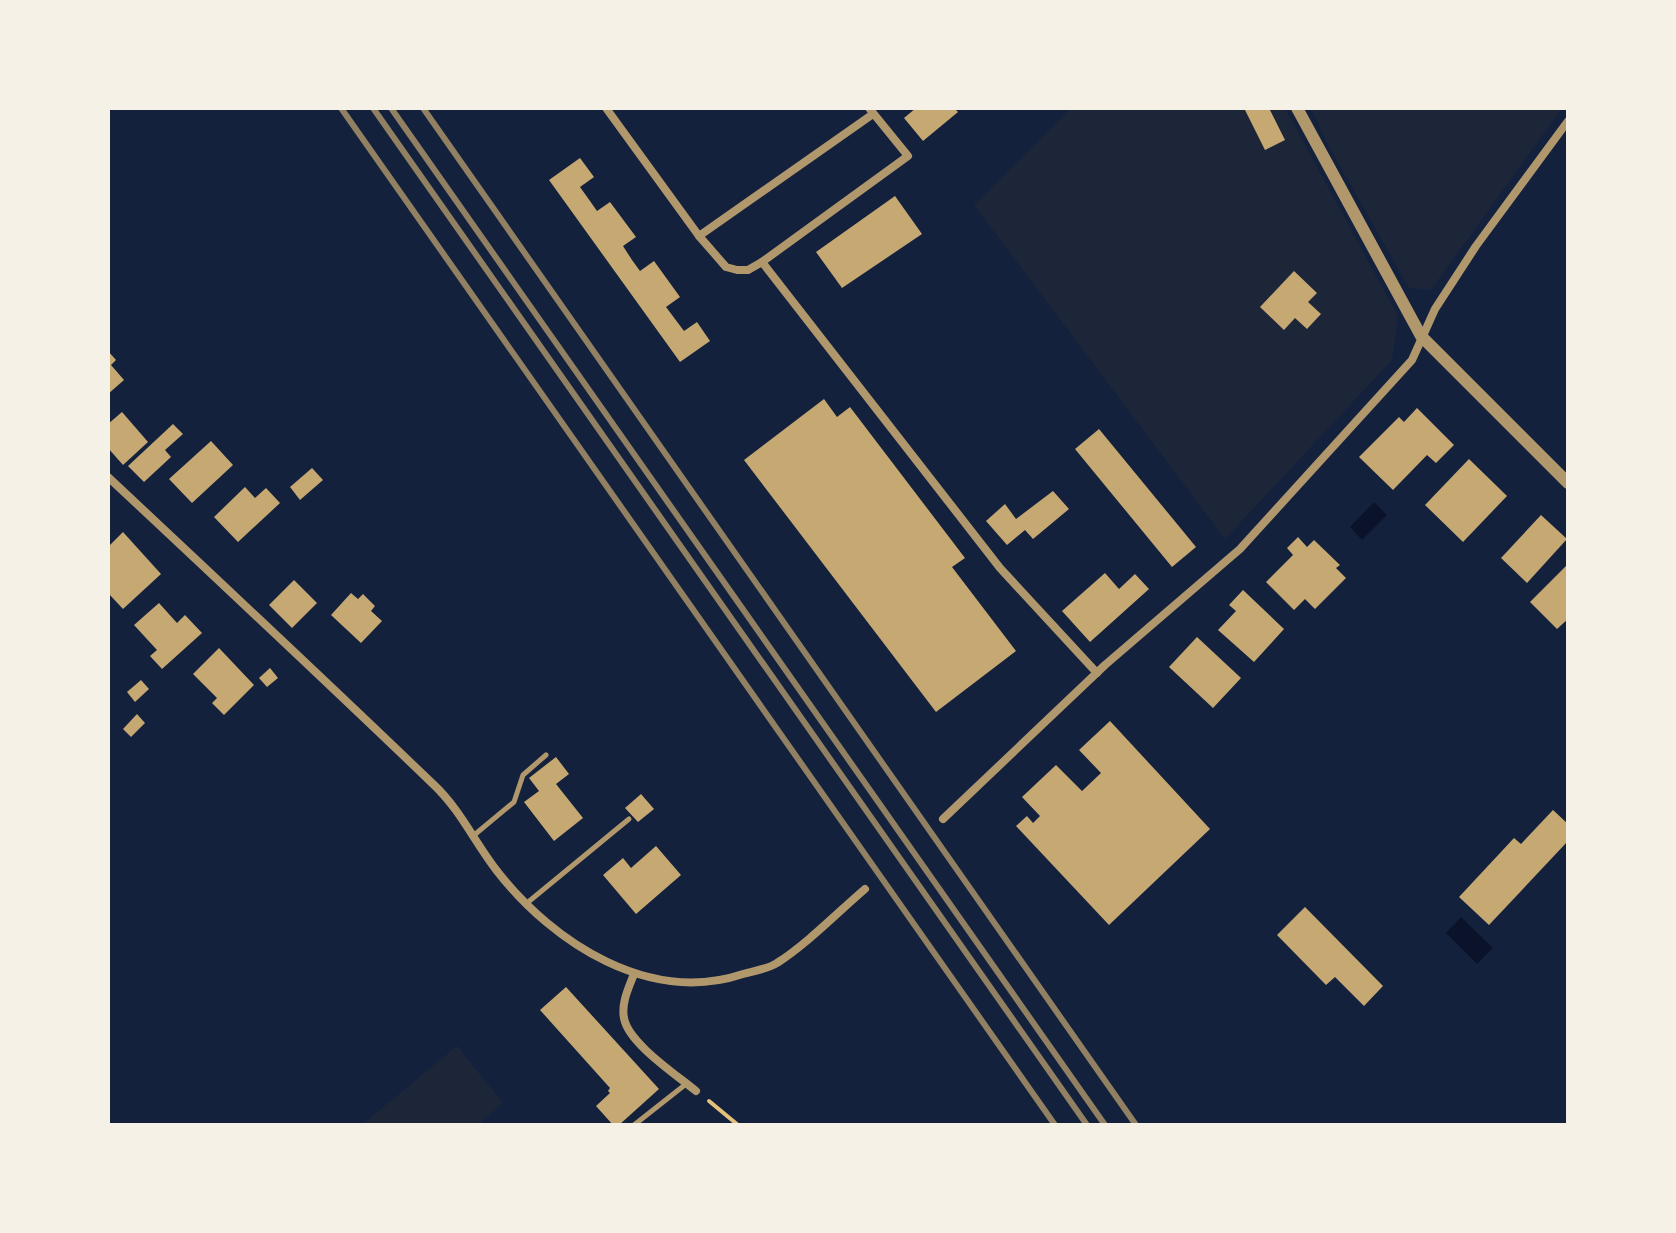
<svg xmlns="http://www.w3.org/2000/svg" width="1676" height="1233" font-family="'Space Grotesk',sans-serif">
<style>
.green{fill:#1d2539}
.water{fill:#0b132b}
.building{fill:#c6a872}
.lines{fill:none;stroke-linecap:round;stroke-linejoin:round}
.path{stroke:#e5c07b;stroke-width:4}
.service{stroke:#b1986c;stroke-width:5}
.minor{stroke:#b1986c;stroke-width:8}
.tertiary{stroke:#b1986c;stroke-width:12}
.rail{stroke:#918062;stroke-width:6}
</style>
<rect width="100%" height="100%" fill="#14213d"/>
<g class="green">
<polygon points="1071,108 1285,108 1398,316 1392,360 1225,539 974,205"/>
<polygon points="1311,108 1562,108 1431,290 1409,288 1327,143"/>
<polygon points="457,1046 503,1103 478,1125 362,1125"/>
</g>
<g class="water">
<polygon points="1374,502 1387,515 1362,540 1350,527"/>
<polygon points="1461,917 1493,948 1477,964 1446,933"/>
</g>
<g class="building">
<polygon points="916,108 954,108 958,112 923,141 904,118"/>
<polygon points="1244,108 1269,108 1285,140 1265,150"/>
<polygon points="580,158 594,177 580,187 590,201 597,211 610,202 636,237 623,246 632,260 640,271 654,261 680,297 666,307 684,331 697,322 710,341 680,362 549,180"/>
<polygon points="895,196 922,234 842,288 816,252"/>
<polygon points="1294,271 1317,293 1308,302 1321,314 1307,329 1295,318 1284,330 1260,307"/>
<polygon points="108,351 116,360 111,365 124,380 108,394"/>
<polygon points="824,399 837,417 850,407 965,558 952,567 1016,651 936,712 744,460"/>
<polygon points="1417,408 1454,445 1436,463 1427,455 1393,490 1359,457 1399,417 1404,422"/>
<polygon points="122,412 148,442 123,465 108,448 108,424"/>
<polygon points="173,424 183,434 165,450 171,457 144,482 128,466"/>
<polygon points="1099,429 1196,547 1172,567 1075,449"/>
<polygon points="211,441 233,465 192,503 169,479"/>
<polygon points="1469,459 1507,496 1463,542 1425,505"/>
<polygon points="312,468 323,480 300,500 290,487"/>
<polygon points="245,487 255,498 266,488 280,503 238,542 214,517"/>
<polygon points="1053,491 1069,509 1033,539 1025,530 1007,545 986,521 1005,504 1016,519"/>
<polygon points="1541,515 1567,539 1527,583 1501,558"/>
<polygon points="123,532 161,574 123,609 108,593 108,547"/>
<polygon points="1298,537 1307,547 1314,540 1340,565 1336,568 1346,578 1315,609 1305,599 1294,610 1266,582 1293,555 1287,548"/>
<polygon points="1568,564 1568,619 1557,629 1530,602"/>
<polygon points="1105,573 1119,589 1135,574 1149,589 1090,642 1062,611"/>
<polygon points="294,580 317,603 292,628 269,605"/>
<polygon points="1243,590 1284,629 1254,662 1218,630 1236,611 1229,605"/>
<polygon points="351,593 358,599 363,594 375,606 371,611 382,621 361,643 331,615"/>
<polygon points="159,603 177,623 185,615 202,633 162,669 150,656 157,650 134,625"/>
<polygon points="1197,637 1241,678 1213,708 1169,667"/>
<polygon points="219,648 254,685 224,715 212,703 217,698 193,674"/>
<polygon points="270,668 278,678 267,687 259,678"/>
<polygon points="141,680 149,689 135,702 127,692"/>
<polygon points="137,714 145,723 131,737 123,729"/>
<polygon points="1110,721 1210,829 1109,925 1016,826 1027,816 1033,823 1040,816 1022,797 1056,765 1082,791 1101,773 1079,750"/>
<polygon points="556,757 569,774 556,784 583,818 554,841 524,802 539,791 529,778"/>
<polygon points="641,794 654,809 638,822 625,808"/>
<polygon points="1553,810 1568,824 1568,841 1489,925 1459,897 1514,838 1521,844"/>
<polygon points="656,846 681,875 636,914 603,875 623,858 631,868"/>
<polygon points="1305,907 1383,986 1364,1006 1335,977 1326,985 1277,935"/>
<polygon points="566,987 659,1089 619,1125 613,1125 596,1106 610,1093 608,1091 610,1088 540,1010"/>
</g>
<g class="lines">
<polyline class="path" points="709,1101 738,1125"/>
<g class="service">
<polyline points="473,836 514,802 523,775 546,755"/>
<polyline points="527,903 629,819"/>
<polyline points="634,1125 686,1084"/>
</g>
<g class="minor">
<polyline points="606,108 699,236 726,267 737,270 748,270 762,262 908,156 869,108"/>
<polyline points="699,236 873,114"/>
<polyline points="762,262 1000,568 1097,673"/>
<path d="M108,477C217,579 326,681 433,784C460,809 475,843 497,871C554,944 650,1005 743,974C754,971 768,969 777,963C807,944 838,912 865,889"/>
<polyline points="943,819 1105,665 1240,549 1412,360 1435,309 1476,246 1568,121"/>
<path d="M634,974C629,987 621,1003 624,1018C628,1043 677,1075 696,1091"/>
</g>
<polyline class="tertiary" points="1297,108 1421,336 1568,483"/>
<g class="rail">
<polyline points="341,108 1055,1125"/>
<polyline points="373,108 1087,1125"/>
<polyline points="391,108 1105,1125"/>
<polyline points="423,108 1136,1125"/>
</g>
</g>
<rect width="1676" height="1233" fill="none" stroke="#f6f1e7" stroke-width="220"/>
</svg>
